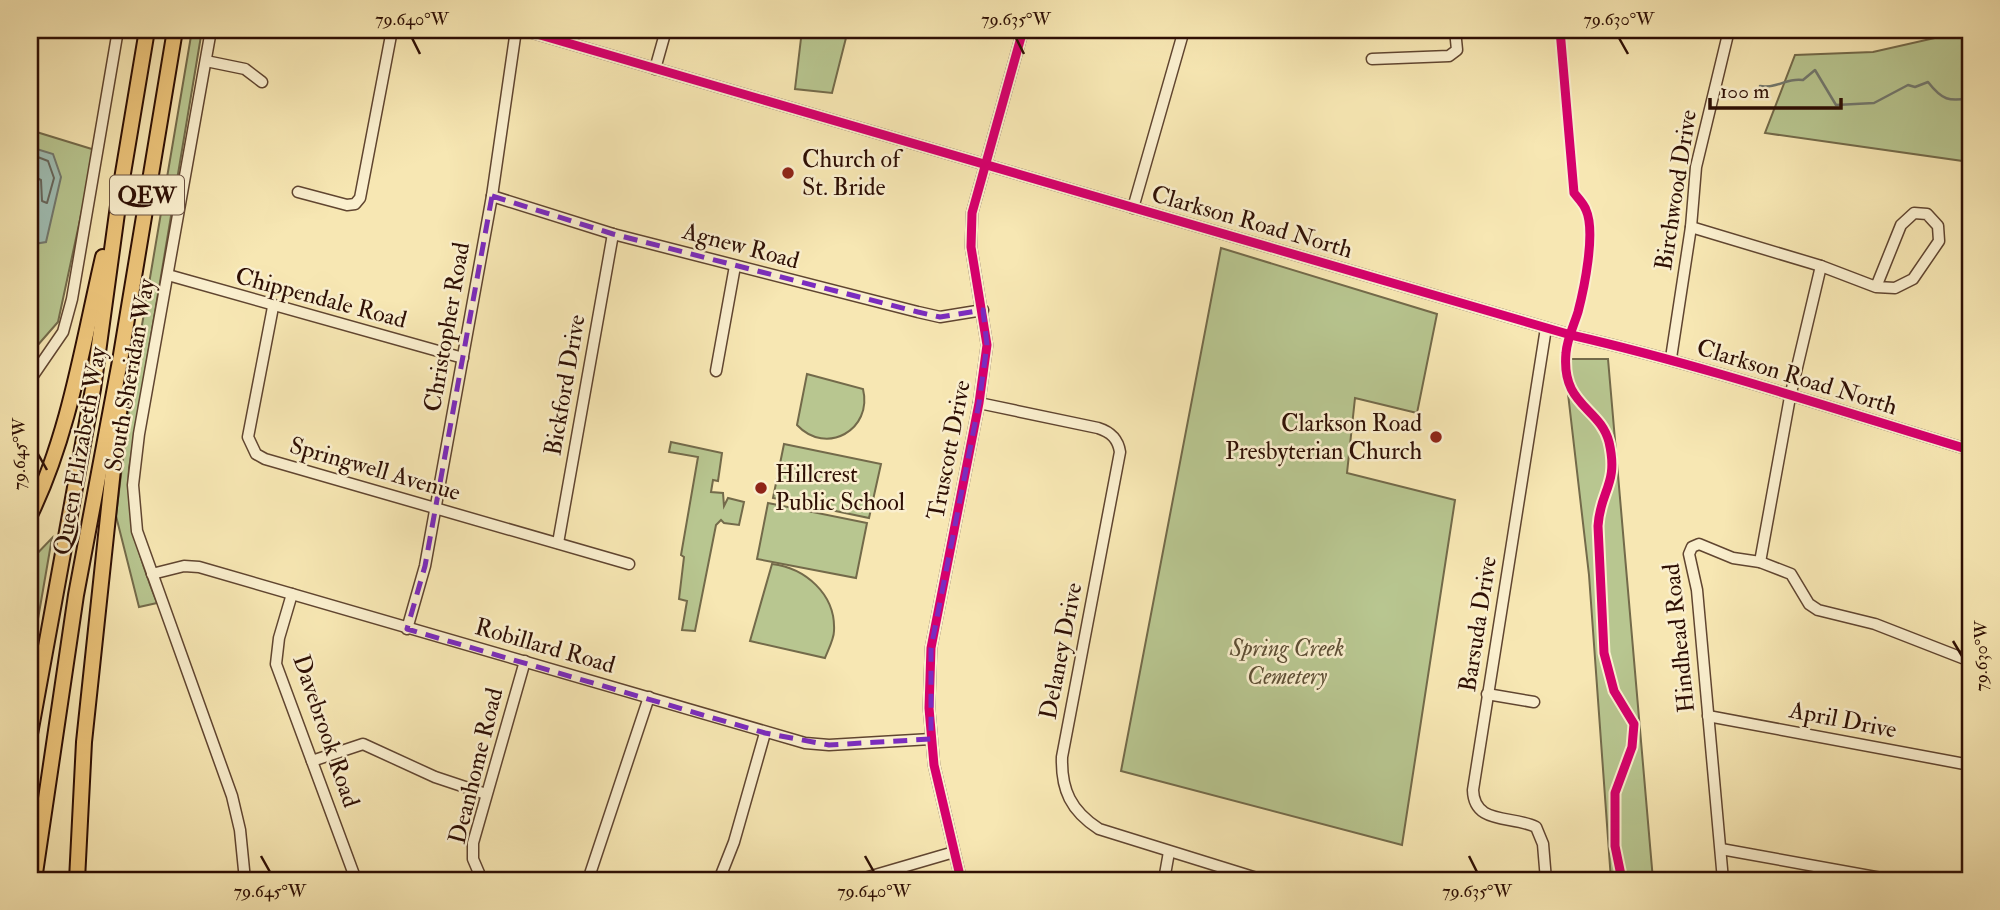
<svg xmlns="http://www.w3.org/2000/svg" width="2000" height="910" font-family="'IM FELL Double Pica',serif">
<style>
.green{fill:#b8c690;stroke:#736a4a;stroke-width:2}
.water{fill:#9fbeb4;stroke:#72786e;stroke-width:2}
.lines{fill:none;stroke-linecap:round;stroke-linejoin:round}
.shore{stroke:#66665c;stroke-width:2}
.stream{stroke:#72786e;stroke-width:2.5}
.minor-casing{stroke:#604530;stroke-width:13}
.highway-casing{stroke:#2e0f04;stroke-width:18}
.minor{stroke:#faefce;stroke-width:10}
.highway{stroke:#ecc47a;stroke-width:14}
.cycleway-casing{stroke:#faefce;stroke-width:13}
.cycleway{stroke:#d6006c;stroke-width:9}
.marked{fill:none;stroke:#7b2cbf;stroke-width:5;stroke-dasharray:14 9;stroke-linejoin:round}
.ticks{fill:none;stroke:#2e0f04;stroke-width:2.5}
.poi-dot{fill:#8f2418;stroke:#faefce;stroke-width:2.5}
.labels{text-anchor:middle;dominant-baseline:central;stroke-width:5;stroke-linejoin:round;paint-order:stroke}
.shield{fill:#faefce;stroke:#6b5241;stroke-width:2}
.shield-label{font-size:23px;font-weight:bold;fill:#2e0f04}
.poi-label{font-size:24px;fill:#2e0f04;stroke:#faefce;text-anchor:start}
.street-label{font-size:24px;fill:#2e0f04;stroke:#faefce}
.park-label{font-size:24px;font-style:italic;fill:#5e4f35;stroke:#faefce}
.neatline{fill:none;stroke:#2e0f04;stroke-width:2.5}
.ticks-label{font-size:18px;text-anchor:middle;fill:#2e0f04}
</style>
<rect width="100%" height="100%" fill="#f7e7b3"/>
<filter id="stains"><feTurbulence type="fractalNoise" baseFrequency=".00286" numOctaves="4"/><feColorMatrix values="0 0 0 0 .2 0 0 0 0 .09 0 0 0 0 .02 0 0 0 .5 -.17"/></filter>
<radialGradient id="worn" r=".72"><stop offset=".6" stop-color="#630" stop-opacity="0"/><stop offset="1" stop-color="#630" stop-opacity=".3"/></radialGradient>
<g class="green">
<path d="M192,30H202L129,468C126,518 139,557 157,603L139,607L116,516L132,384Z"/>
<polygon points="802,30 848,30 832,93 795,89"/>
<polygon points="1970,30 1970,162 1765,133 1795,55 1873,52"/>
<polygon points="30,130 95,150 58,322 30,354"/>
<polygon points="1221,248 1437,314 1417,413 1355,398 1347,473 1455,500 1402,845 1121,771"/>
<polygon points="1564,359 1608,359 1653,880 1611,880 1589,575"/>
<path d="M807,374L863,389C873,430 826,456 797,425Z"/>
<polygon points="671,442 722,453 718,481 713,480 711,492 723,493 724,506 728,498 744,502 739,525 724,523 721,520 716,525 695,631 682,630 687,601 679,599 684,557 681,555 698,457 669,452"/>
<polygon points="784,444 881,464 869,518 773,498"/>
<polygon points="768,503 867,523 856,578 757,559"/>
<polygon points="52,538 30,665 30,561"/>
<path d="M772,564C805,568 836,594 834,631C834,639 828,650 825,658L750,641Z"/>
</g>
<polygon class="water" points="30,147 53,154 61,177 46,242 34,244 35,184 30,180"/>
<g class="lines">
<polyline class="shore" points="30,154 48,161 54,178 47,203 42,201 41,180 30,175"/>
<path class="stream" d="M1760,86C1778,89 1787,77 1803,80L1815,70L1836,105L1874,103L1908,85L1915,87L1928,82C1942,100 1949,102 1970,98"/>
<g class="minor-casing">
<g id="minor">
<polyline points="211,30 139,434 133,485 137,531 232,796 240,830 245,880"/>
<path d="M523,30L1571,335C1706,366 1837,410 1970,450"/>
<polyline points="1010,30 1022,33"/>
<polyline points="1372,59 1449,56 1457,50 1455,30"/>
<polyline points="206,61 245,69 262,82"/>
<polyline points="655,69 666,30"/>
<polyline points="298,192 347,205 355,204 360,198 392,30"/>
<polyline points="492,196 613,234 918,312 940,317 983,310"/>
<polyline points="1133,208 1184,30"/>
<polyline points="1691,227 1821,266 1876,287 1895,288 1913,279 1939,241 1938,226 1927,214 1914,213 1901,225 1876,287"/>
<polyline points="168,275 463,358"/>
<polyline points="273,307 248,437 256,454 265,459 629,564"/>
<polyline points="1671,358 1691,227 1696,167 1729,30"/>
<polyline points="716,371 735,266"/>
<polyline points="30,380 63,332 72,299 118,30"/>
<path d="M979,403L1098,428C1111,432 1118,439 1120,452L1062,757C1061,790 1071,811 1099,829L1263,880"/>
<polyline points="558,543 613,234"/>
<polyline points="1760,562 1790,397 1821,266"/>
<polyline points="152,574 184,566 199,567 805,743 829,745 931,739"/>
<polyline points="292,594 279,638 276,664 356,880"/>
<polyline points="407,629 425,566 492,196 516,30"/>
<polyline points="1487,694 1534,702"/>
<polyline points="1708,716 1970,765"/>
<polyline points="312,761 363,744 435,777 486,794"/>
<polyline points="1721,849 1892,880"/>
<polyline points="482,880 473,859 473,843 525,661"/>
<polyline points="588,880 649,697"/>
<polyline points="719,880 734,842 765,733"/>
<polyline points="858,880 954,852"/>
<polyline points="961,880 934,765 929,708 931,648 979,403 987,345 971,247 972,213 1023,30"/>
<polyline points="1164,880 1169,852"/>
<path d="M1546,880L1543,844L1536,827C1511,815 1474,825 1473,790L1546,328"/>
<polyline points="1723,880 1697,590 1689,554 1692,547 1699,544 1733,558 1760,562 1791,574 1809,604 1818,610 1875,624 1970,661"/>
</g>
</g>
<g class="highway-casing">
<g id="highway">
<path d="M30,515C69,435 83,343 103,257"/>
<polyline points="30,734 93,389 120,191 147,30"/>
<polyline points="34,880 76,595 120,361 175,30"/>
<polyline points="77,880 84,742 120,404"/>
</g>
</g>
<use href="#minor" class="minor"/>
<use href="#highway" class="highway"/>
<g class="cycleway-casing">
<g id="cycleway">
<path d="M523,30L1571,335C1706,366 1837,410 1970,450"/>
<path d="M1560,30L1574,193C1578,198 1584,204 1586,210C1596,232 1584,289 1578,312C1574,325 1567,339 1566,353C1561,406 1600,407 1609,442C1619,485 1600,490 1598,526L1604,653L1614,691L1634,724L1632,747L1615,793V846L1622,880"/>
<polyline points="961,880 934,765 929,708 931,648 979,403 987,345 971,247 972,213 1023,30"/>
</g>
</g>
<use href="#cycleway" class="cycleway"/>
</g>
<path class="marked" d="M492,196L613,234L918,312L940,317L983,310L987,345L979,403L931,648V739L829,745L765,733L407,629L425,566Z"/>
<path class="ticks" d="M412,38L420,54M1016,38L1024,54M1619,38L1628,54M38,454L47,470M1953,641L1962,656M261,856L270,872M865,856L874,872M1469,856L1477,872"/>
<g class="poi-dot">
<circle cx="788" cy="173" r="7"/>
<circle cx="1436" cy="437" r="7"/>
<circle cx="761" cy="488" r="7"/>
</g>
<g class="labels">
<rect class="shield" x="110" y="175.5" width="74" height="39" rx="5"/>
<g class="shield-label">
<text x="147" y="195">QEW</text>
</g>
<g class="poi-label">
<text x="802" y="159">Church of<tspan x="802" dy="28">St. Bride</tspan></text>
<text x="1422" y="423" text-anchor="end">Clarkson Road<tspan x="1422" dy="28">Presbyterian Church</tspan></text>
<text x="775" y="474">Hillcrest<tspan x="775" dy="28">Public School</tspan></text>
</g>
<g class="street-label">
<text transform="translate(1676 190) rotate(-81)">Birchwood Drive</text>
<text transform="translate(1252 222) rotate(16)">Clarkson Road North</text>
<text transform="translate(741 246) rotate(15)">Agnew Road</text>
<text transform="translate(321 298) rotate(15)">Chippendale Road</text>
<text transform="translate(447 327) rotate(-80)">Christopher Road</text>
<text transform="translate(130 375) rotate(-80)">South Sheridan Way</text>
<text transform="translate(1797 377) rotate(17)">Clarkson Road North</text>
<text transform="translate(565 385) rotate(-80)">Bickford Drive</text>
<text transform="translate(949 450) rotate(-79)">Truscott Drive</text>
<text transform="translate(80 451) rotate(-80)">Queen Elizabeth Way</text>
<text transform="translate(375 469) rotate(16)">Springwell Avenue</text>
<text transform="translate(1478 624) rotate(-81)">Barsuda Drive</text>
<text transform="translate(1679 638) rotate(-96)">Hindhead Road</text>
<text transform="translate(545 646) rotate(16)">Robillard Road</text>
<text transform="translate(1061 651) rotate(-79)">Delaney Drive</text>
<text transform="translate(1843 720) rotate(11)">April Drive</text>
<text transform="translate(326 731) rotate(71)">Davebrook Road</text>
<text transform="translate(476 766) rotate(-76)">Deanhome Road</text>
</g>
<g class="park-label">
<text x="1287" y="648">Spring Creek<tspan x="1287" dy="28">Cemetery</tspan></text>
</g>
</g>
<rect width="2000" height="910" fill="none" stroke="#f7e7b3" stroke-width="77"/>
<path d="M1710 98v10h131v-10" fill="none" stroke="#2e0f04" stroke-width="3.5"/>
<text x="1720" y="98" font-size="21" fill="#2e0f04" stroke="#faefce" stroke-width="5" paint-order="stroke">100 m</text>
<rect x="38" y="38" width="1924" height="834" class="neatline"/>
<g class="ticks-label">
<text x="412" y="25">79.640°W</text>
<text x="1016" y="25">79.635°W</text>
<text x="1619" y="25">79.630°W</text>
<text transform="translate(19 454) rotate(-90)" y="6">79.645°W</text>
<text transform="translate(1981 656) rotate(-90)" y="6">79.630°W</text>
<text x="270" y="897">79.645°W</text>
<text x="874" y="897">79.640°W</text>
<text x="1477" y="897">79.635°W</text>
</g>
<rect width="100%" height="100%" filter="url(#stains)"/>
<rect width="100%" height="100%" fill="url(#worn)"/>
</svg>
